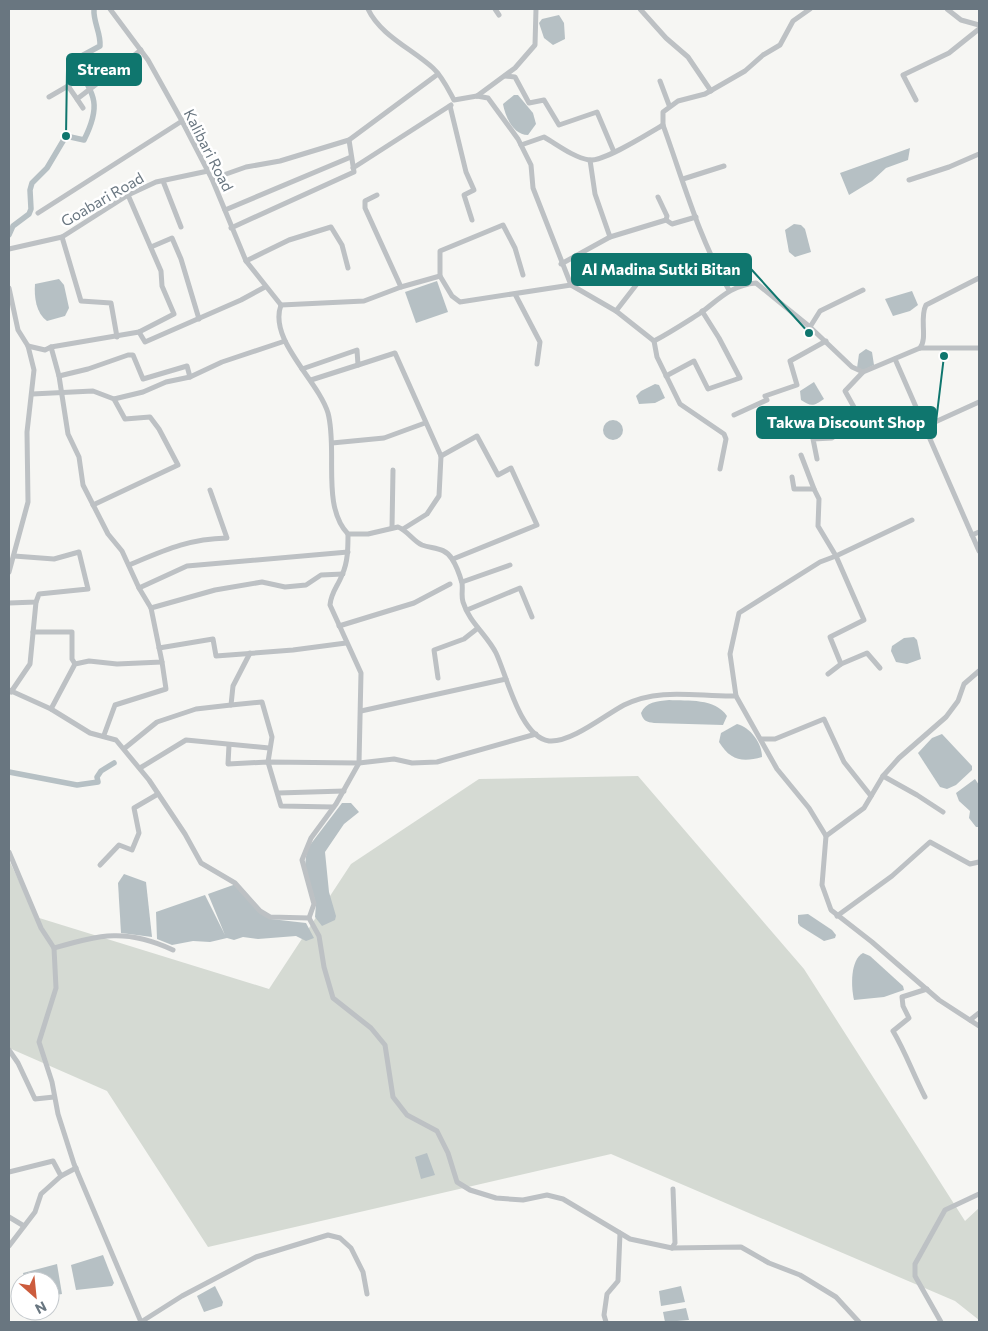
<svg xmlns="http://www.w3.org/2000/svg" width="988" height="1331" font-family="Commissioner,sans-serif">
<style>
.green{fill:#d5dad3}
.water{fill:#b6c0c4}
.lines{fill:none;stroke-linecap:round;stroke-linejoin:round}
.canal{stroke:#b6c0c4;stroke-width:5.5}
.minor{stroke:#bdc1c4;stroke-width:5}
.labels{text-anchor:middle;dominant-baseline:central;stroke-width:5;stroke-linejoin:round;paint-order:stroke}
.street-label{font-size:15px;fill:#697680;stroke:#fff}
.leader{fill:none;stroke:#0f766e;stroke-width:2}
.callout-dot{fill:#0f766e;stroke:#fff;stroke-width:2}
.callout{fill:#0f766e;stroke:#0f766e;stroke-width:2}
.callout-label{font-size:16px;text-anchor:middle;font-weight:bold;fill:#fff}
</style>
<rect width="100%" height="100%" fill="#f6f6f3"/>
<polygon class="green" points="638,776 804,969 965,1221 979,1208 979,1320 955,1301 611,1154 208,1247 107,1091 9,1048 9,860 36,917 269,989 351,864 479,779"/>
<g class="water">
<polygon points="559,15 564,23 565,39 553,45 544,38 539,23 542,19"/>
<path d="M514,95H518L533,113L536,124L528,135C513,135 505,116 503,104Z"/>
<polygon points="910,148 908,160 886,168 872,181 849,195 840,173"/>
<polygon points="794,224 801,225 805,229 811,252 795,257 789,252 785,230"/>
<path d="M59,279L64,285L69,308L65,316L47,321C36,313 34,297 35,284Z"/>
<polygon points="437,281 448,312 416,323 405,292"/>
<polygon points="912,291 918,305 910,311 893,316 885,299"/>
<polygon points="866,349 872,352 874,365 864,370 857,368 859,354"/>
<path d="M814,382L824,399C814,406 811,407 801,400L800,391Z"/>
<polygon points="655,384 659,385 665,398 655,403 639,404 636,396 641,391"/>
<circle cx="613" cy="430" r="10"/>
<polygon points="914,637 917,640 921,659 907,664 896,662 891,651 892,646 904,638"/>
<path d="M669,700C688,701 715,698 727,716L723,725L654,723C647,722 643,721 641,713C646,702 657,701 669,700Z"/>
<path d="M737,724C750,727 762,743 762,757C742,763 730,760 719,742L721,733Z"/>
<polygon points="942,734 972,766 972,770 956,785 947,789 940,787 918,753 932,738"/>
<polygon points="975,779 979,785 979,827 976,827 969,818 970,811 959,801 956,793"/>
<polygon points="342,803 351,803 359,812 344,824 325,852 329,892 336,916 335,920 322,926 315,917 316,904 305,865 307,849"/>
<polygon points="124,874 146,882 152,937 121,933 118,883"/>
<polygon points="236,884 271,919 306,923 314,938 306,941 296,936 258,939 243,937 234,940 227,938 210,942 193,941 172,945 157,939 156,912 205,895 225,935 208,894"/>
<polygon points="808,914 832,930 836,935 835,938 824,941 800,926 798,923 798,915"/>
<path d="M863,953L870,956L903,986L904,990L884,997L854,1000C851,987 850,960 863,953Z"/>
<polygon points="427,1153 435,1175 421,1179 415,1157"/>
<polygon points="103,1255 114,1283 112,1286 76,1290 71,1265"/>
<polygon points="57,1264 62,1294 50,1296 50,1281 25,1281 23,1273"/>
<polygon points="215,1286 223,1302 222,1306 204,1312 197,1296"/>
<polygon points="681,1286 685,1302 661,1306 659,1291"/>
<polygon points="686,1308 689,1320 665,1322 663,1312"/>
</g>
<g class="lines">
<g class="canal">
<path d="M9,235L13,226L29,214L31,209L30,190L32,183L47,168L66,136L84,140C101,106 96,96 75,65L76,59L100,46C101,33 93,22 94,9"/>
<polyline points="9,772 77,785 98,782 97,777 101,771 114,763"/>
</g>
<g class="minor">
<polyline points="110,9 148,60 182,121 212,179 246,261 281,305"/>
<path d="M368,9C380,35 412,49 433,68C442,76 448,89 454,100L477,96L488,98L518,139L531,165L533,188L571,285L616,311L654,341C671,332 686,322 702,312C720,298 732,285 756,283L810,327L852,367L863,372L920,348H979"/>
<polyline points="495,9 499,15"/>
<polyline points="640,9 666,38 688,57 711,91"/>
<polyline points="947,9 961,20 979,25"/>
<polyline points="505,76 515,77 529,103 544,100 559,125 597,112 614,152"/>
<polyline points="660,81 669,105"/>
<polyline points="477,96 515,68 535,45 536,9"/>
<polyline points="49,97 68,86"/>
<polyline points="77,99 68,86 96,67"/>
<polyline points="916,100 903,75 949,53 979,29"/>
<polyline points="450,106 466,172 474,190 464,195 472,220"/>
<polyline points="83,108 77,99 141,50"/>
<path d="M521,145L544,137C558,145 573,157 589,160C604,162 649,133 663,125"/>
<polyline points="590,160 595,194 610,237 666,220 667,216 658,197"/>
<polyline points="353,168 451,105"/>
<polyline points="212,179 246,167 280,161 349,140 438,74"/>
<polyline points="683,179 724,166"/>
<polyline points="909,180 949,167 979,154"/>
<polyline points="163,181 181,227"/>
<polyline points="377,195 365,201 365,208 401,287"/>
<polyline points="225,210 351,157"/>
<polyline points="38,213 182,121"/>
<polyline points="666,220 672,224 696,217"/>
<polyline points="231,228 354,172 349,140"/>
<polyline points="62,237 81,301 111,303 117,337"/>
<polyline points="151,247 172,238 181,259 199,319"/>
<polyline points="9,249 62,237 128,195 156,182 208,171"/>
<polyline points="246,261 289,240 331,227 342,245 348,268"/>
<polyline points="561,264 610,237"/>
<polyline points="440,276 440,251 503,225 515,248 523,275"/>
<polyline points="9,288 18,330 28,346 34,370 27,432 28,502 9,572"/>
<path d="M729,290C699,239 683,180 663,125V112L678,101L705,94L745,71L763,55L780,45L793,21L810,9"/>
<polyline points="515,294 540,342 537,364"/>
<path d="M281,305C268,340 318,380 328,413C338,450 321,506 348,534H368L398,527C408,531 413,541 422,545C433,549 445,547 452,559C456,565 460,576 462,583C463,590 461,596 463,602C469,622 487,635 496,653C507,676 520,737 549,741C571,743 605,715 624,705C660,687 698,697 736,696L777,769L809,808L826,836L822,885L831,910L872,942L939,1000L979,1026"/>
<polyline points="281,305 364,301 401,287 440,276 452,296 460,302 571,285"/>
<polyline points="616,311 640,280 711,255"/>
<polyline points="810,327 820,311 863,290"/>
<polyline points="139,332 145,342 241,300 265,287"/>
<polyline points="654,341 657,357 680,404 724,434 726,439 720,469"/>
<polyline points="28,346 45,350 51,347 139,332 174,314 162,286 161,271 128,195"/>
<path d="M920,348C928,338 919,318 926,305L979,278"/>
<polyline points="895,359 979,551"/>
<polyline points="302,369 357,350 358,365 395,353 441,456 439,496 427,514 403,529"/>
<polyline points="59,376 88,369 128,355 133,355 143,379 187,366 190,377"/>
<polyline points="666,376 694,361 708,389 740,378 719,338 702,311"/>
<polyline points="311,380 358,365"/>
<polyline points="32,394 93,391 114,399 143,392 166,382 190,377 222,362 285,341"/>
<polyline points="734,415 767,400 765,396 797,385 790,361 826,341"/>
<polyline points="924,427 979,402"/>
<polyline points="332,443 384,438 425,423"/>
<polyline points="801,455 814,489"/>
<polyline points="441,456 477,436 498,475 511,468 537,525 453,559"/>
<polyline points="817,459 813,439 832,438 860,418 845,391 863,372"/>
<polyline points="93,505 178,465 159,429 150,417 125,419 114,399"/>
<polyline points="392,528 393,470"/>
<polyline points="972,535 979,532"/>
<path d="M129,565C165,550 188,539 227,538L210,490"/>
<polyline points="462,582 510,565"/>
<polyline points="139,588 187,566 348,552"/>
<polyline points="9,603 36,602 39,594 88,589 79,552 54,559 14,556"/>
<polyline points="151,608 215,590 262,582 285,587 306,585 321,575 343,574"/>
<polyline points="467,610 520,588 532,617"/>
<polyline points="339,626 414,603 450,584"/>
<polyline points="33,632 72,632 72,659 75,664"/>
<polyline points="159,648 213,639 216,656 293,650 346,643"/>
<polyline points="841,664 867,653 880,668"/>
<polyline points="828,674 841,664 830,637 864,620 836,556 912,520"/>
<polyline points="438,678 434,650 464,639 478,628"/>
<polyline points="9,690 51,709 90,733 116,740 149,780 185,834 201,863 235,883 260,911 270,917 309,918 319,936 324,967 333,998 371,1028 385,1045 393,1097 407,1115 437,1131 448,1153 457,1182 470,1190 496,1198 523,1200 547,1195 563,1199 630,1239 672,1248 741,1247 769,1263 800,1275 836,1297 859,1322"/>
<polyline points="11,692 30,664 36,602"/>
<polyline points="736,696 730,654 739,613 820,562 836,556 818,526 819,499 814,489 794,489 792,477"/>
<polyline points="231,705 262,702 272,737 268,762 281,806 333,807"/>
<polyline points="51,709 75,664 89,661 117,664 162,662 151,608 139,588 122,551 108,534 83,485 79,457 68,434 59,376 51,347"/>
<polyline points="361,711 506,679"/>
<polyline points="104,735 115,705 166,689 162,662"/>
<polyline points="762,739 775,739 824,719 844,762 871,796"/>
<polyline points="229,745 228,764 268,762 359,763 394,759 412,763 437,762 536,734"/>
<polyline points="125,748 157,722 196,709 231,705 233,686 250,653"/>
<polyline points="140,768 186,740 269,748"/>
<polyline points="883,776 899,758 946,717 958,701 964,684 979,671"/>
<polyline points="278,793 344,791"/>
<polyline points="826,836 864,808 883,776 917,795 943,812"/>
<polyline points="9,852 41,928 54,948 56,988 39,1042 52,1082 58,1114 74,1164 141,1322"/>
<polyline points="100,865 119,845 132,850 139,833 134,808 158,794"/>
<polyline points="837,916 892,876 930,842 970,864 979,862"/>
<path d="M309,918L314,904L302,860L311,838L336,804L359,763L361,673L330,605C331,592 338,586 342,575C348,562 348,548 348,534"/>
<path d="M54,948C101,935 125,928 173,950"/>
<polyline points="970,1020 979,1013"/>
<polyline points="9,1050 18,1063 35,1099 54,1097"/>
<path d="M925,1097C913,1074 906,1053 893,1031L909,1018L903,1006L902,997L927,989"/>
<polyline points="9,1172 53,1161 61,1176"/>
<polyline points="9,1217 24,1226"/>
<polyline points="9,1246 35,1212 41,1194 61,1176 76,1168"/>
<polyline points="672,1248 675,1243 673,1189"/>
<polyline points="141,1322 182,1296 256,1257 328,1235 340,1238 351,1248 363,1272 367,1294"/>
<polyline points="606,1322 604,1315 607,1294 618,1281 620,1233"/>
<polyline points="941,1322 915,1276 915,1264 945,1210 979,1194"/>
</g>
</g>
<g class="labels">
<g class="street-label">
<text transform="translate(209 150) rotate(63)">Kalibari Road</text>
<text transform="translate(102 199) rotate(-30)">Goabari Road</text>
</g>
</g>
<path class="leader" d="M66 136L67 70M809 333L751 269M944 356L936 422"/>
<g class="callout-dot">
<circle cx="66" cy="136" r="5"/>
<circle cx="809" cy="333" r="5"/>
<circle cx="944" cy="356" r="5"/>
</g>
<g class="callout">
<rect x="67" y="54" width="74" height="31" rx="5"/>
<rect x="572" y="254" width="179" height="31" rx="5"/>
<rect x="757" y="407" width="179" height="31" rx="5"/>
</g>
<g class="callout-label">
<text x="104" y="75">Stream</text>
<text x="661" y="275">Al Madina Sutki Bitan</text>
<text x="846" y="428">Takwa Discount Shop</text>
</g>
<rect width="988" height="1331" fill="none" stroke="#697680" stroke-width="20"/>
<g transform="translate(35 1296) rotate(153)"><circle r="24" fill="#ffffff" stroke="#c3c8cc"/>
<path d="M0-4L9 19L0 12L-9 19Z" fill="#cc5c3d"/>
<text y="-8" font-size="14" font-weight="bold" text-anchor="middle" fill="#697680">N</text>
</g>
</svg>
